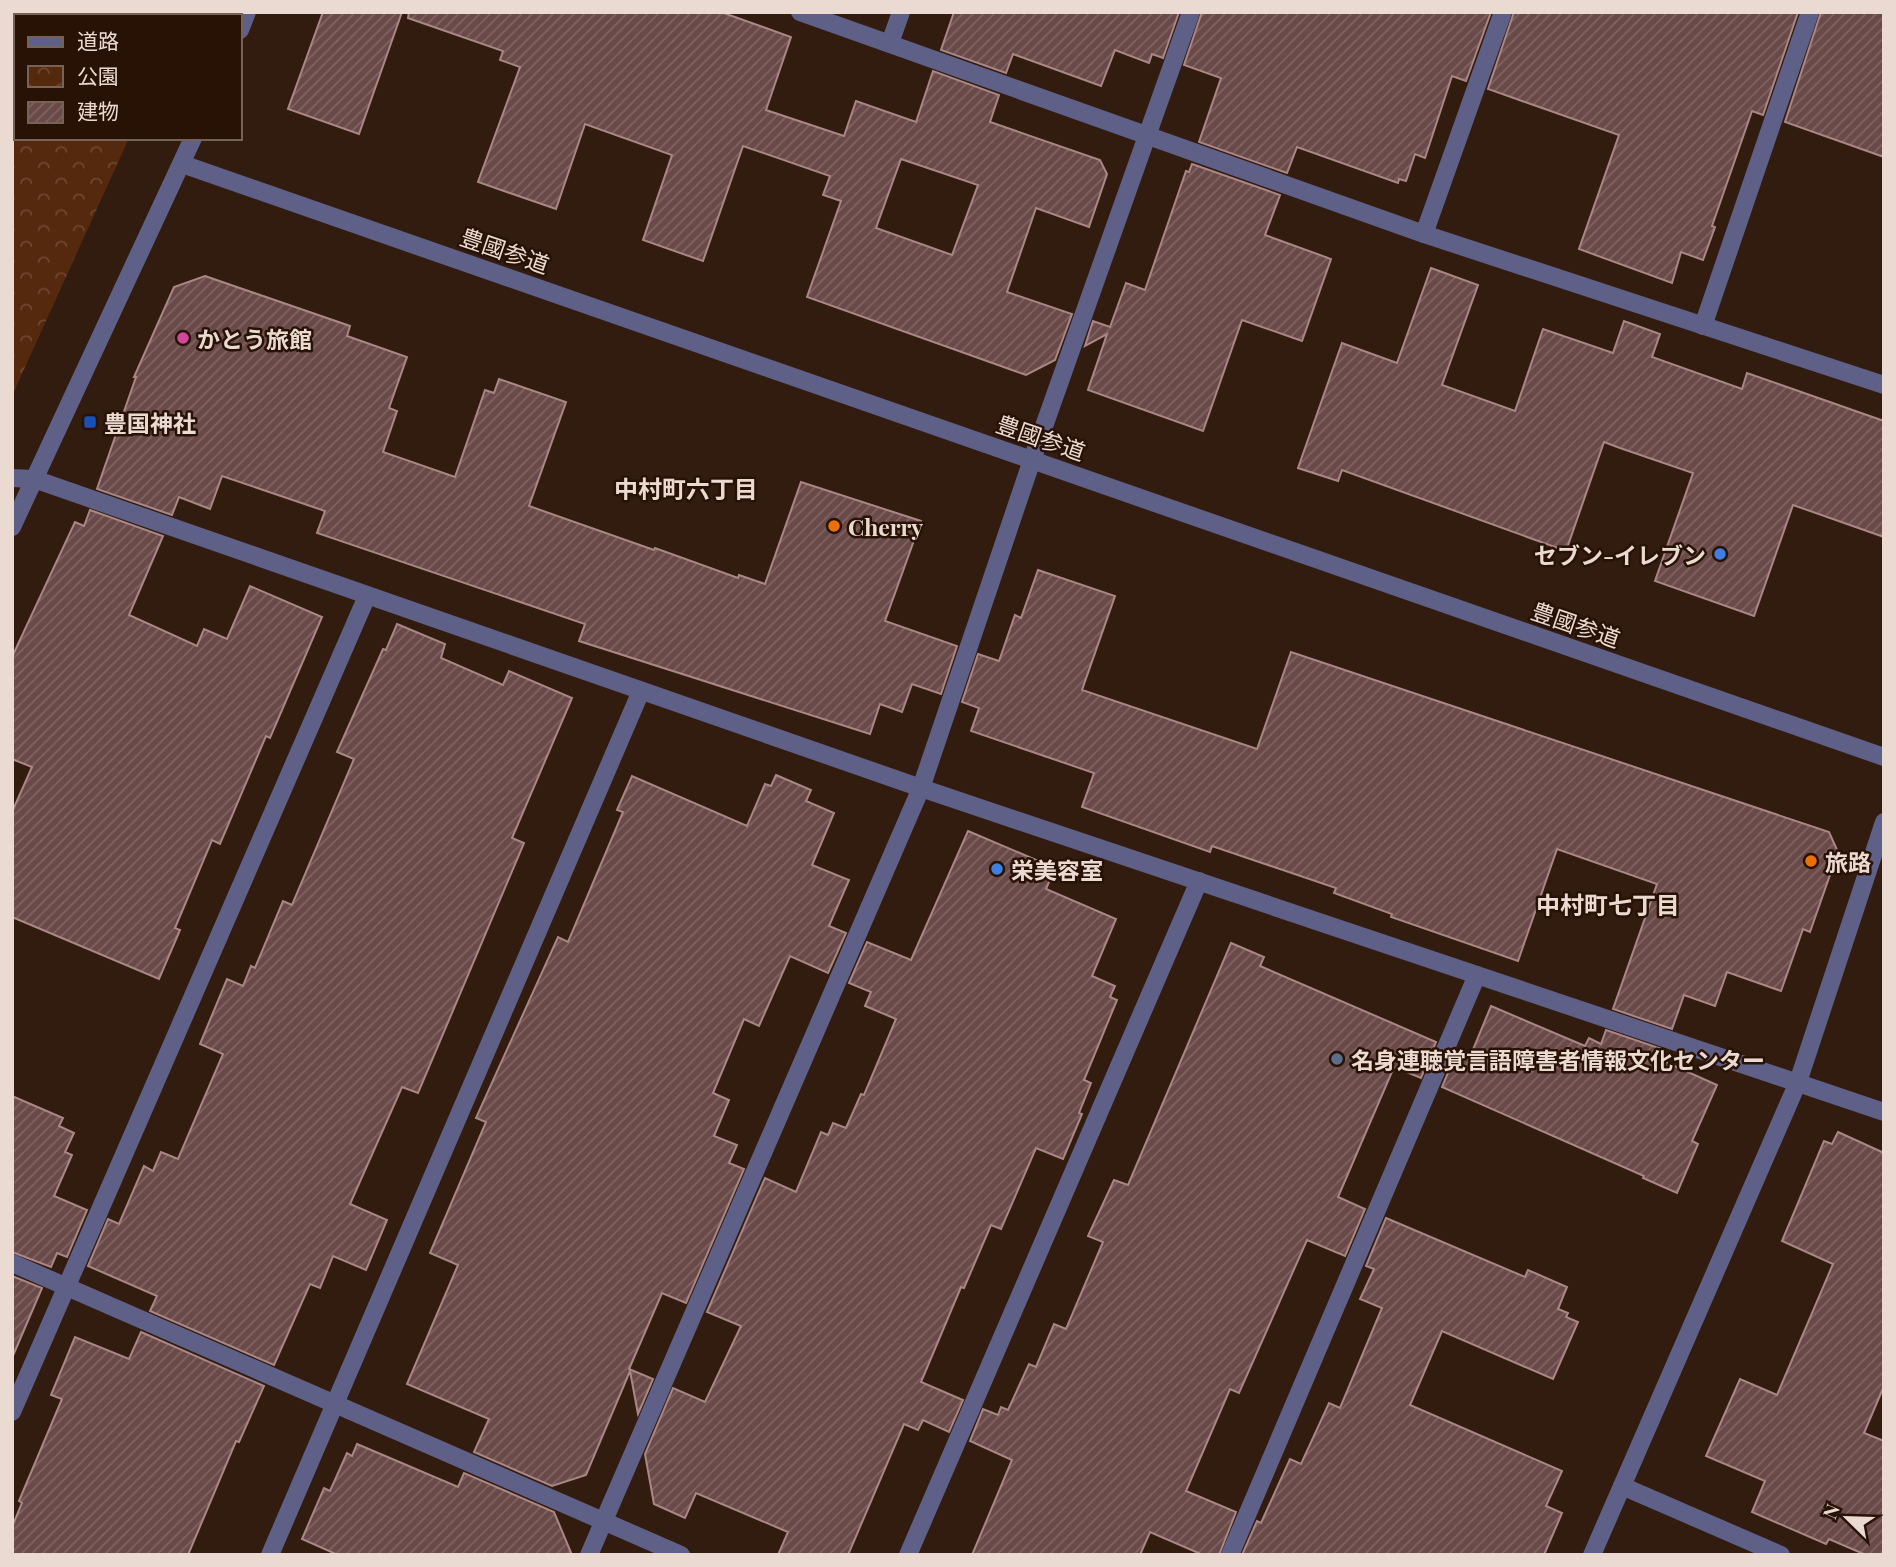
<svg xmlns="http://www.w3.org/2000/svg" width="1896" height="1567" font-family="'Playfair Display','Noto Sans JP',serif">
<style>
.park{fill:url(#park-crowns)}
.building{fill:url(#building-hatch);stroke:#aa8786;stroke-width:2;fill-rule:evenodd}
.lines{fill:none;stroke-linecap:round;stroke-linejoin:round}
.service{stroke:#5f6088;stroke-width:18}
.minor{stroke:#5f6088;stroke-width:18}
.tertiary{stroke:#5f6088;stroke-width:18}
.hotel-dot{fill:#d1479c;stroke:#281206;stroke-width:2.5}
.transit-dot{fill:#1a4fb4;stroke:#281206;stroke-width:2.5}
.food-dot{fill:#e8710a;stroke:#281206;stroke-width:2.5}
.shop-dot{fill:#3f7fe0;stroke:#281206;stroke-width:2.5}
.service-dot{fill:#5c6f8a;stroke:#281206;stroke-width:2.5}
.labels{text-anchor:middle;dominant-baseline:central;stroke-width:5;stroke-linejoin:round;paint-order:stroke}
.street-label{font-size:23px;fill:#eadad1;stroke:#281206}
.poi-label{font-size:23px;font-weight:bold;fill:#eadad1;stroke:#281206;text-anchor:start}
.neighbourhood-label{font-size:24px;font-weight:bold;fill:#eadad1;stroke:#281206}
</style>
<defs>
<pattern id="park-crowns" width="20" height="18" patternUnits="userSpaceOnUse" patternTransform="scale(1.75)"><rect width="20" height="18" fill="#55290e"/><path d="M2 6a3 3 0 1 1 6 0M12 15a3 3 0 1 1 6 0" fill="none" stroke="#6e4730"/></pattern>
<pattern id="building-hatch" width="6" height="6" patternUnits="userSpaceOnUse" patternTransform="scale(1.75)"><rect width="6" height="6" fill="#694a49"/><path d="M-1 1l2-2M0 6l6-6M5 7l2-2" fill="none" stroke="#7f6462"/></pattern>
</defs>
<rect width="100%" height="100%" fill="#321c0f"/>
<polygon class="park" points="12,12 185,12 184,16 16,16 16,138 129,138 12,396"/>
<g class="building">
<polygon points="323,12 402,12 359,134 288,109"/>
<path d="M409,12H721L791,37L766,110L844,136L856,101L916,122L933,71L999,95L990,122L1100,160L1107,174L1089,227L1036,208L1007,292L1072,314L1055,360L1026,375L807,297L841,201L823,195L830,176L743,146L703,261L643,240L672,155L585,124L556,209L478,182L520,67L500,60L503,51L408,18ZM901,159L978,185L952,255L876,228Z"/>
<polygon points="954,12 1179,12 1163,58 1152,54 1149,63 1115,50 1101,86 1013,54 1006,73 941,50"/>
<polygon points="1202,12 1491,12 1466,81 1452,76 1425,158 1415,154 1406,181 1399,179 1398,183 1297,147 1287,173 1199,142 1221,78 1184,65"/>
<polygon points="1514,12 1798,12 1763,115 1752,111 1712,226 1715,227 1703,260 1681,252 1672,283 1579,249 1619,135 1488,89"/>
<polygon points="1821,12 1884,12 1884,157 1785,122"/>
<polygon points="1192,164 1280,195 1265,235 1331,259 1302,341 1242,320 1203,431 1088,390 1107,334 1085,346 1093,321 1110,327 1126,283 1145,290 1186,171 1189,172"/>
<polygon points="1431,268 1478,285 1442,385 1515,411 1543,329 1613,353 1624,321 1660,334 1652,357 1742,389 1747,373 1884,421 1884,537 1793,505 1754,616 1655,581 1693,473 1620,448 1604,442 1566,551 1342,470 1338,481 1298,468 1342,343 1397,363"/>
<polygon points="205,276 350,326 347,336 407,357 389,408 397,411 383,452 455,477 485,390 494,393 499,379 566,402 529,506 654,550 655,548 738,578 739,575 765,584 801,482 921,521 885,621 957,646 941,694 912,684 902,712 880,704 870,734 579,641 585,624 317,533 325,511 222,476 210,509 179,497 172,515 97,489 136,377 134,377 174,287"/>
<polygon points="90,510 163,536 129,615 197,646 204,629 227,639 250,586 322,617 270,738 266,736 220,844 212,840 175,928 180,930 159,979 12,917 12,812 32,767 12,759 12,657 75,522 84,526"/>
<polygon points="1038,570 1115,596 1082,690 1257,749 1291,652 1829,832 1838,852 1810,932 1803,929 1781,991 1727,972 1715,1006 1684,995 1672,1029 1613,1009 1657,884 1557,849 1518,961 1391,917 1392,914 1334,893 1336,888 1212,846 1210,852 1082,807 1094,773 971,731 979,708 962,702 978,654 999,661 1015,615 1021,618"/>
<polygon points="397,624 445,644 441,658 503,685 509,671 572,698 512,838 524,843 418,1093 402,1087 350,1204 387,1220 366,1270 333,1256 320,1288 310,1284 274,1365 150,1311 157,1296 88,1266 108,1219 119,1224 144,1166 153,1171 161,1152 178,1159 223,1054 200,1044 227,979 243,986 251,966 255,968 283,901 292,905 354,759 337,752 383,649 386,650"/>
<polygon points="776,775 811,790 806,801 834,813 812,865 849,880 829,926 846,933 828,973 790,956 759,1026 744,1019 713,1093 729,1100 714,1136 737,1145 729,1163 744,1169 686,1303 662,1293 629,1369 653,1379 638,1414 630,1371 586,1475 552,1486 474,1452 489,1419 407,1384 458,1265 430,1253 486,1122 476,1118 558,937 568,942 623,812 617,810 632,776 747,826 765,784 771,786"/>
<polygon points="968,831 1055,868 1046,889 1116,919 1092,976 1115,986 1110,997 1117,1000 1084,1080 1091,1083 1079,1113 1082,1114 1063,1159 1036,1148 1001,1229 991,1225 964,1288 961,1287 921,1382 963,1400 949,1432 923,1420 918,1430 904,1424 848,1555 778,1555 788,1532 696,1493 685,1518 654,1504 645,1454 673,1388 705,1402 741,1326 707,1312 765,1178 796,1192 821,1132 828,1135 833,1123 846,1128 861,1094 864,1095 896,1019 865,1006 871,992 849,983 867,942 911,960"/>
<polygon points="1231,943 1264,957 1260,966 1436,1042 1421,1078 1394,1067 1338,1197 1365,1209 1345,1256 1307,1240 1239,1393 1230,1389 1186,1491 1236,1512 1219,1555 1203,1555 1150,1532 1140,1555 972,1555 1012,1460 970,1441 983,1409 998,1415 1001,1407 1008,1410 1029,1364 1036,1367 1054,1324 1066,1329 1103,1242 1088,1236 1114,1180 1128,1185"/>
<polygon points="1491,1006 1585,1046 1589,1038 1601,1044 1606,1030 1665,1050 1661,1060 1717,1085 1692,1141 1698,1144 1677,1193 1643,1178 1644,1176 1442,1087 1457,1051 1470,1057"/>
<polygon points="12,1096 63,1118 59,1126 74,1133 65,1152 72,1155 54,1196 87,1210 67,1257 57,1253 51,1267 12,1252"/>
<polygon points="1838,1132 1884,1153 1884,1386 1864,1433 1884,1441 1884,1555 1866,1555 1829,1539 1826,1544 1752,1512 1765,1481 1706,1456 1740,1379 1777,1395 1833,1264 1782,1241 1824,1141 1832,1144"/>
<polygon points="1386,1218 1525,1277 1528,1270 1567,1287 1558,1309 1568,1313 1566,1317 1578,1322 1553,1379 1442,1331 1410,1405 1562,1471 1546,1506 1562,1513 1544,1555 1242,1555 1257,1521 1261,1523 1290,1459 1301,1464 1329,1403 1340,1408 1382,1308 1360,1299 1374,1269 1366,1266"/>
<polygon points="12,1276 42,1288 12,1358"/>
<polygon points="141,1332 264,1386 239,1442 236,1441 188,1555 12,1555 12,1527 22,1503 19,1501 62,1399 51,1395 75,1337 129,1359"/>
<polygon points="357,1444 458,1487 464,1473 554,1512 572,1555 338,1555 302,1539 324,1488 330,1491 347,1453 352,1456"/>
</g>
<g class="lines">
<polyline class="service" points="12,478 34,479"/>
<g class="minor">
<polyline points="800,12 1424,234 1884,385"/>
<polyline points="890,43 901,12"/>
<polyline points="1424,234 1503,12"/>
<polyline points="1703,326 1810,12"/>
<polyline points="34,479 921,788 1884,1112"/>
<polyline points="12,1263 681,1555"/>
<polyline points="12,1412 367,596"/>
<polyline points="1622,1486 1781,1555"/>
<polyline points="270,1555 641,691"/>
<polyline points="589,1555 921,788 1032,460 1191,12"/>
<polyline points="908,1555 1199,881"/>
<polyline points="1230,1555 1477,975"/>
</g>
<g class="tertiary">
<polyline points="240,30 247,12"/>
<polyline points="182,164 1884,757"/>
<polyline points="12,527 193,138"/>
<polyline points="1592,1555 1798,1082 1884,822"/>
</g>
</g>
<circle class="hotel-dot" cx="183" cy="338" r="7"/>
<rect class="transit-dot" x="83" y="415" width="14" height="14" rx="3.5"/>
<g class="food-dot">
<circle cx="834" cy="526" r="7"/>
<circle cx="1811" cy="861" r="7"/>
</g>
<g class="shop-dot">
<circle cx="1720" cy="554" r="7"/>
<circle cx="997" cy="869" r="7"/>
</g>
<circle class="service-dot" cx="1337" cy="1059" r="7"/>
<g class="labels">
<g class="street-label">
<text transform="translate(505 250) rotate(19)">豊國参道</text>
<text transform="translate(1041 437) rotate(19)">豊國参道</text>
<text transform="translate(1576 624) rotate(19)">豊國参道</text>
</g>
<g class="poi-label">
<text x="197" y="338">かとう旅館</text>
<text x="104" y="422">豊国神社</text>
<text x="848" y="526">Cherry</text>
<text x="1706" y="554" text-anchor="end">セブン-イレブン</text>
<text x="1825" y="861">旅路</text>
<text x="1011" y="869">栄美容室</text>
<text x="1351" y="1059">名身連聴覚言語障害者情報文化センター</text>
</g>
<g class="neighbourhood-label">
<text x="686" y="488">中村町六丁目</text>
<text x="1608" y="904">中村町七丁目</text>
</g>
</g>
<rect width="1896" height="1567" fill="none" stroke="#eadad1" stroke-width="28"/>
<rect x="14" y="14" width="228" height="126" fill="#281206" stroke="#766257" stroke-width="2"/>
<rect x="28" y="37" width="35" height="10" fill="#5f6088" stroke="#766257" stroke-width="2"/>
<text x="77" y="49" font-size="21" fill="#eadad1">道路</text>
<rect x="28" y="66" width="35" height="21" fill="url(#park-crowns)" stroke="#766257" stroke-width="2"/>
<text x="77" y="84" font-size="21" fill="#eadad1">公園</text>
<rect x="28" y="102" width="35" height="21" fill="url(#building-hatch)" stroke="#766257" stroke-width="2"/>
<text x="77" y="119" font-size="21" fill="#eadad1">建物</text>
<g transform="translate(1847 1518) rotate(293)" stroke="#281206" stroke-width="5" paint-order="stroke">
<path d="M0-5L12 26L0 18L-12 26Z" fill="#eadad1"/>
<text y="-10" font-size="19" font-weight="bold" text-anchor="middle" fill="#eadad1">N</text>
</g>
</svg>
